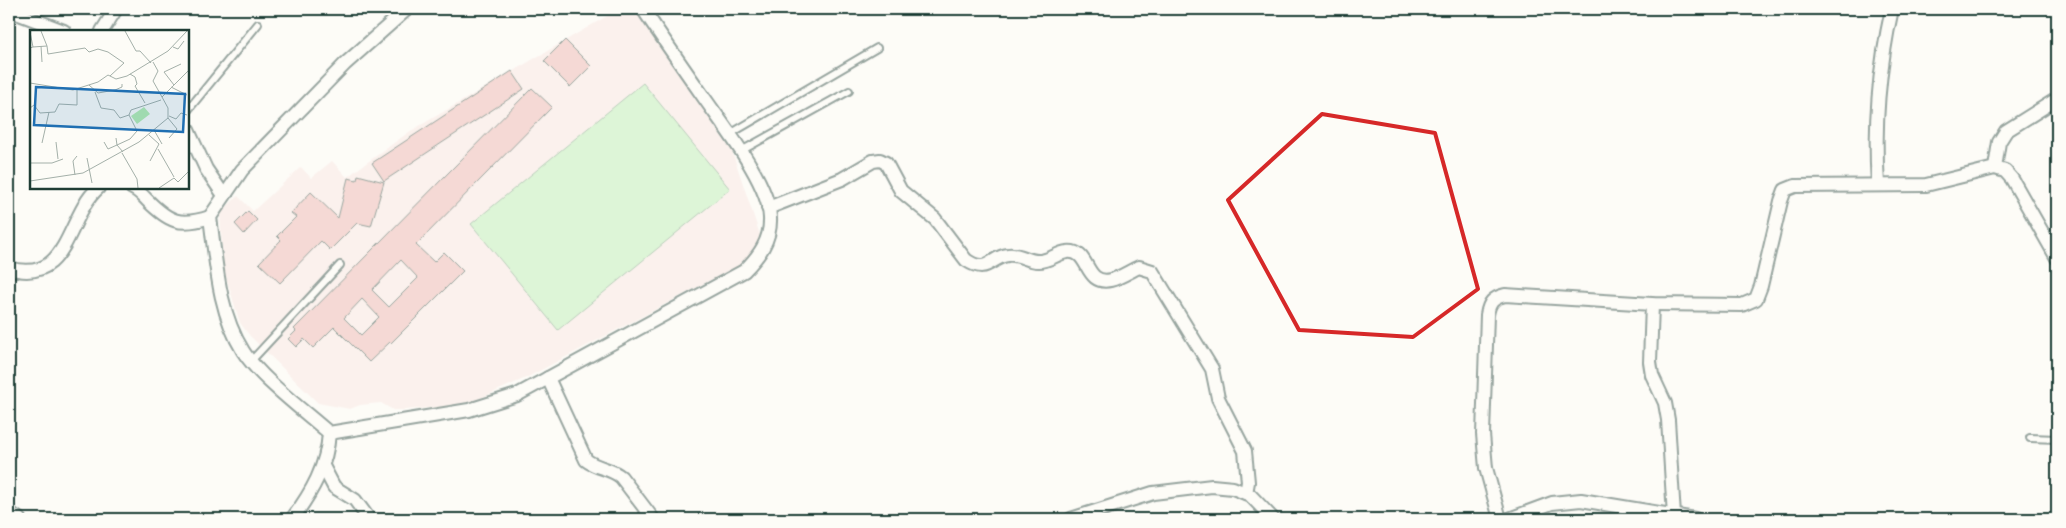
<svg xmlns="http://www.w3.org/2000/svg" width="2066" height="528" font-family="Pangolin,sans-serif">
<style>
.built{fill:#f8e5e0}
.green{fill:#b6edaf;stroke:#6a9572}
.building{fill:#ebb0aa;stroke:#1f3d34;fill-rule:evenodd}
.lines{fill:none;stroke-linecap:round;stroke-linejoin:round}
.service-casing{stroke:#1f3d34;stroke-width:10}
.minor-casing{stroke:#1f3d34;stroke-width:16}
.service{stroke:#fdfcf7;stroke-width:6}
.minor{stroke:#fdfcf7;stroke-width:12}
.marked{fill:none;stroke:#d62828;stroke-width:4;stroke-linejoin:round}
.inset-road{fill:none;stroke:#a4b0a9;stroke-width:1}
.view{fill:#1f6fb2;fill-opacity:0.15;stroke:#1f6fb2;stroke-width:2.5}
.inset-edge{fill:none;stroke:#1f3d34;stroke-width:2.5}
</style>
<rect width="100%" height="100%" fill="#fdfcf7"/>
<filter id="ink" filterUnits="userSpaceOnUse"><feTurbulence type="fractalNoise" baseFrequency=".02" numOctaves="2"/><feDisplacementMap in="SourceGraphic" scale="10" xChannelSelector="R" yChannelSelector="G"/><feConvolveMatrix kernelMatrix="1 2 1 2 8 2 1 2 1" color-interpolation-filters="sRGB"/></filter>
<g filter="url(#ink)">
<polygon class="built" points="619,9 637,9 731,148 761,238 743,263 528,377 461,407 440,407 405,410 393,410 381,403 360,405 350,409 318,403 250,336 240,323 223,267 220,213 238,196 253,211 301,167 311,178 332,161 347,177 409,132"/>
<polygon class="green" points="643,83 730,189 558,330 471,224"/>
<g class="building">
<polygon points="565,40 591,66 570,87 544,61"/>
<polygon points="512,71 524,89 384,181 372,163"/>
<path d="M532,88L552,107L416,245L434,262L444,252L463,271L391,343L390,342L369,362L334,327L313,348L304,339L296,347L288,339L296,331L294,329ZM401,260L418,278L389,307L372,290ZM362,299L379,317L361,335L344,318Z"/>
<polygon points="358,175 384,182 371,226 357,223 330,250 321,241 280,283 259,263 281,240 277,236 296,217 291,213 311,192 338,218 348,178 357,180"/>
<polygon points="248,211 257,220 244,234 235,224"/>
</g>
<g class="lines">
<g class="service-casing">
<g id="service">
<polyline points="188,110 258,24"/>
<polyline points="730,134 877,48"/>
<polyline points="741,151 849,91"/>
<polyline points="251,361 340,265"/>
<polyline points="2030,438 2057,439"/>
</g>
</g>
<g class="minor-casing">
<g id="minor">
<polyline points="13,9 19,14 64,31"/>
<polyline points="102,31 116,9"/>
<polyline points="188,130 206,169 223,194"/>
<polyline points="1995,168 1999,142 2006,131 2057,99"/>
<path d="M1878,185C1874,126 1879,67 1892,9"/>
<path d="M132,188C138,190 143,196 147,200C169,222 180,227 210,217"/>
<path d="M768,208L842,179L873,161L880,160L886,163L901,191L935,219L966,260C988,275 990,257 1008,255C1019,253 1027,261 1038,261C1048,262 1057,253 1067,252C1091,249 1083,286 1111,280C1120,278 1130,271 1139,267L1152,271L1212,369L1218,398L1245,451L1248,482L1246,493"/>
<path d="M9,268C69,286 66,217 98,188"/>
<polyline points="1652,304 1650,362 1652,375 1665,403 1668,420 1674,516"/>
<path d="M548,378L586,460C597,469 611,468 621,477L653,519"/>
<path d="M329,433L469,410L517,395L744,271C759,256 771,240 770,218C769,183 725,128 705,99C684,69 663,39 643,9"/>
<polyline points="324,468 334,487 355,500 369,519"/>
<polyline points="9,512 19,519"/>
<path d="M292,519C312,492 327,466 329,433C304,411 260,378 243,351C218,311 216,261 210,217L242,170L345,64L407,9"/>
<polyline points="1071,519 1153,493 1212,486 1233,488 1250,495 1273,519"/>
<path d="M1500,519L1486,468L1483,434L1487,315C1489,302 1493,298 1505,295L1652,304L1742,305L1756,299L1761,286L1781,201L1785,190L1795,186L1926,185L1995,168L2005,171L2012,179L2057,258"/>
<polyline points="1509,519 1552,503 1581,500 1695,519"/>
</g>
</g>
<use href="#service" class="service"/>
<use href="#minor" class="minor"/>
</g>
</g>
<path d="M0 0H2066V528H0ZM1322,114L1435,133L1478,289L1413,337L1299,330L1228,200Z" fill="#fdfcf7" fill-opacity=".55" fill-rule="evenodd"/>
<path class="marked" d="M1322,114L1435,133L1478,289L1413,337L1299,330L1228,200Z"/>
<g transform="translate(30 30)">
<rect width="159" height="159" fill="#fdfcf7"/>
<path d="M114,77L120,84L107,94L101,86Z" fill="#b6edaf"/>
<path class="inset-road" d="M95,1L106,21H110L121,33M11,16L12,32M17,16L18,24L55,18L59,22L68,19L78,22L94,33L80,46M3,17L17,16L11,1M143,17L148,19L154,11M0,18L3,17L0,2M123,32L128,41L123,51L132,67M100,44L105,47L107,54L105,56L115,73M0,53L43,60L68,52L78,45L86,49L97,46L138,21L157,1M59,55L68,63L85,60L92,57V54M144,55L134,42L151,34M141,57L157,65M65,62L71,78L84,80L90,88L99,85M0,78L4,75L10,83L25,82L29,74L47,75V59M139,86L146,89L151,83L157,85M138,88L147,99L139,108M124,100L132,114M119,105L129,114L120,131M86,108L87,115L100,109L107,101L99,85L101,80L131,70M26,112L28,129M74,112L78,119L87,115L93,122M12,113L19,82M128,119L144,147M92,123L107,149L108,158M57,128L62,153M0,133H22L33,129M45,145L43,131L47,126M0,151L53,143L109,112L138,88V78L132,67L159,40M129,158L144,148L148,152L159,141"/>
<path class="view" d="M6,57L155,64L153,102L4,95Z"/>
<rect width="159" height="159" class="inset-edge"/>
</g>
<rect width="2066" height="528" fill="none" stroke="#fdfcf7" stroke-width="30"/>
<rect x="15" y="15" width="2036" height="498" fill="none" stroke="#1f3d34" stroke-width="2" filter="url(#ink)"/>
</svg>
